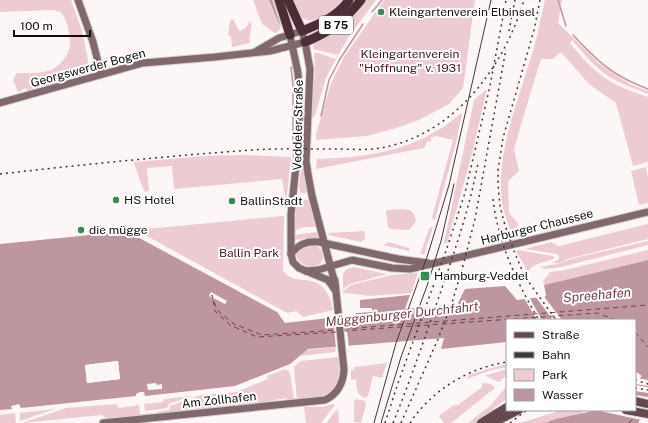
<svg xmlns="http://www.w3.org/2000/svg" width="648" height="423" font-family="'Public Sans',sans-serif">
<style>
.green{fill:#eccbd2}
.water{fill:#bd969f;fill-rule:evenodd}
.pier{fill:#fdf6f7;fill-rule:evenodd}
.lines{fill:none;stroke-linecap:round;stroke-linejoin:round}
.stream{stroke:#bd969f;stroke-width:1.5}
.ferry{stroke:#76404f;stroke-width:1;stroke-dasharray:5 4;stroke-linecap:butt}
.secondary-casing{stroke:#d7d1d2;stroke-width:9}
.primary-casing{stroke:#d7d1d2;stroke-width:10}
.highway-casing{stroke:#d7d1d2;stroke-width:11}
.secondary{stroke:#80686d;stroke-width:7}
.primary{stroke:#64484e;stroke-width:8}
.highway{stroke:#4c2d35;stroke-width:9}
.tram{stroke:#3d393a;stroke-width:1}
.rail{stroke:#3d393a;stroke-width:1.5;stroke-dasharray:2 4;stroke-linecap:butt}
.poi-dot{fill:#3a8757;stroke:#fff;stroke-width:1.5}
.labels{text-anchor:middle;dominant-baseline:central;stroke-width:4;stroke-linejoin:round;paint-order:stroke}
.shield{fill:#fff;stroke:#595657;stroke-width:1}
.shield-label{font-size:11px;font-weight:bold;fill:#120e0f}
.poi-label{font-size:12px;fill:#120e0f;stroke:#fff;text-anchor:start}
.park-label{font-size:12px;fill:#481626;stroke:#fff}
.street-label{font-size:12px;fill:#120e0f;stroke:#fff}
.water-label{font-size:13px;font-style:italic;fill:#76404f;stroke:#fff}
</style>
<rect width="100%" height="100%" fill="#fdf6f7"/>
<g class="green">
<path d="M0,0H71L82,31L89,66L87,72L81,76L27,92L26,88L18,92L13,80L17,73C28,73 40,74 51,70C59,67 69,55 70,46C70,37 68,21 62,14C60,11 56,11 54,10L0,12Z"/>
<path d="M253,0H269L279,24H280L272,0H274C278,10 283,19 280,30L275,33L262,24Z"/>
<path d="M292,0H342C336,9 315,25 304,19C298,16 295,6 292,0Z"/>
<polygon points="364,0 376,0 350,35 338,55 313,49 314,41"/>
<polygon points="384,0 475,0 463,88 449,104 419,120 393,129 367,136 316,140 316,134 331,83 344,57"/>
<path d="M545,0H562L558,23L600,64L630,84L648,91V94C634,88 618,83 605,74C593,65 582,52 572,40L570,43C580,56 594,71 608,80C620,88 634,92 648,97V162L633,166L616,103L589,84L561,52L553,59H541L526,108L514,149L519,171L508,181L509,213L518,223L516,233L510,230C508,223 505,215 503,207C494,153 519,101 533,50C538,34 541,17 545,0Z"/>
<path d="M233,19L239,31L246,28L250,21C254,29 248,34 250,43L232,47L231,37L228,35L230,21Z"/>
<polygon points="314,53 318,53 336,59 326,78 314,118 311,116 315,71"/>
<polygon points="487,89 472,154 447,243 444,243 474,100"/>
<path d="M462,113L456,143L435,220H433L432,217L453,140L436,136L431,138V142L427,141L424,148L316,169L317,159C374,157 417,150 462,113Z"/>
<polygon points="301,151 303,152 304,174 307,192 304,194 300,192 299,187 302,161"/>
<polygon points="241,155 291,157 287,196 285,196 282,179 174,189 172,166 147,168 149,191 145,192 139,178 134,162 205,156"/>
<polygon points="646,167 648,178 648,203 639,205 631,171"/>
<polygon points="296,196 300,199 309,200 316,227 305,227 295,230"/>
<path d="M398,209C409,209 414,209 416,222L409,230L390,229L388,227L386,211L388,210Z"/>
<path d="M282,216H284L283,270C295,291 324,264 333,310L303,317L297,311L287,313L136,230Z"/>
<polygon points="648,224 648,239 571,258 558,263 552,263 559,259 559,256 557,254 525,249 551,242 554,244 559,246"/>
<polygon points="430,227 433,227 424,255 420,254"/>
<polygon points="365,231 365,239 361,242 329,235 328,233"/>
<polygon points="317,232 319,240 307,238 295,240 295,235 300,234"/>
<polygon points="648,241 648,245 561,267 545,269 540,267 557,264 575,258"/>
<polygon points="389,242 409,248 409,251 383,245"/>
<path d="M313,245C317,246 320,248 322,252C329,270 298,272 296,253L300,247Z"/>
<path d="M518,250L553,256L555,258L553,259C544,263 527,264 528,276L524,264L516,252Z"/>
<polygon points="648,250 648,260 544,285 543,281 549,274 549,272 561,271"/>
<polygon points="354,267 358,268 387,274 350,284 343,289 343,273 347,269"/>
<polygon points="418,273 411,293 368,296 357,294 343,293 343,291 351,285 392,275"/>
<polygon points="336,347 335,352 299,356 307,350"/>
<path d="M337,357L340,359C342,395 328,396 297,401L294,367L301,361Z"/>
<path d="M387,363L382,378L373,376L368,396L365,398C356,395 357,388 356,379L351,380V370H354V367Z"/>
<polygon points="507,364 507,367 491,370 467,379 469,375 488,369"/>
<polygon points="286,369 286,371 288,370 290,373 294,399 288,400 287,398 274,400 273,401 175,411 174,413 157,415 157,412 169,410 170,406 201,395 236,392 268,379 267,376"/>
<polygon points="507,369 507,375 499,382 486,376 484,376"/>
<polygon points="482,383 491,384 495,388 451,423 444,423 439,416 454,405 458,405 482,387"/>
<polygon points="507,386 507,398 493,409 493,411 476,423 468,423 491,405"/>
<polygon points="191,396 169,404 167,408 145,411 144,404 163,402 164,399"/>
<polygon points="356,399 365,401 366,404 361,423 354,422 354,402"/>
<polygon points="116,404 119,408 139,405 140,414 152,413 152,416 134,417 133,416 107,419 102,415 22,423 66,408"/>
<polygon points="333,404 335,405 321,423 306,423 304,407 321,407"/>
<polygon points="338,408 339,423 326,423"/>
<polygon points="55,409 20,421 20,413"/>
<polygon points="578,410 583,413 545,423 520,423 559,411"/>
<polygon points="15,413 16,423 0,423 0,415"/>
</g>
<g class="water">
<polygon points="269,0 272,0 280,24 279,24"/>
<path d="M130,231V233L277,312L285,323L355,315L356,313L372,312V308H360V300L410,295L405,309L457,305L465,289L505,286L517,300L541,297H545L546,295L544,285L648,260V415L639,421V423H545L556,419L597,410H635V383L642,376L635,371V320H507V342L441,349L444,338L308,349L290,364L235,386L145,396L144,392H140L136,394V396L21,408L19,404L11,406L12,409L0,410V244ZM118,361L120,379L87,383L85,365Z"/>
</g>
<g class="pier">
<polygon points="211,292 227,301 225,304 209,296"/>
<polygon points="543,295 562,320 553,320 535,296"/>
<polygon points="529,297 542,320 537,320 524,298"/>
<polygon points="345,314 349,348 336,349 333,316"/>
<path d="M118,361L120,379L87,383L85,365ZM116,363L118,378L89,381L88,366Z"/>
<polygon points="637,378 648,380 648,386 635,384 635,381"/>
<polygon points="156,383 157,385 162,384 162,389 148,390 147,384"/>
<polygon points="635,385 648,387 648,393 635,391"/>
<polygon points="635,395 648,397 648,416 642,420 595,410 635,410"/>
</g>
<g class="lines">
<g class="stream">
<polyline points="558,0 566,26"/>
<polyline points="372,12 382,0"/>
<path d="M573,35C597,61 613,76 648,89"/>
<polyline points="291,67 293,86 293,143"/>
<polyline points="321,116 329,80 340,59 363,24"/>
</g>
<g class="ferry">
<polyline points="344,329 648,305"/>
<polyline points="343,331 597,313 616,320"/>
<polyline points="336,332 257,337 230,325 215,311 212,295 217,310 234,324 262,335 336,330"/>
<polyline points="635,332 648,347"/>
<polyline points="629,423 636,415"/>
</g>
<g class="secondary-casing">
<g id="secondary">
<polyline points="78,0 93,42 101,74"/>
<polyline points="290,35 298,73 300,106 297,156 291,214 291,254 293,262 299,268 306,271 318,270 352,260 392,268 410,269 648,212"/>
<polyline points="0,103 143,63 215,57 270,51 305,42"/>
<path d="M291,254C299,244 306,241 319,242L398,259L428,263"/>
<polyline points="306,271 328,280 335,290"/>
<path d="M103,423L325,400C338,394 343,384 344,370L335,281L333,276L312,196L308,174L306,161L310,69L306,47L302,31L279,38L255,52"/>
</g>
</g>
<g class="primary-casing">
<g id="primary">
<polyline points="635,401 648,404"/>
<polyline points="626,410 648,414"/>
<polyline points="481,423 507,407"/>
<polyline points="493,423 519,410"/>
</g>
</g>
<g class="highway-casing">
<g id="highway">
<polyline points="279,0 290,35"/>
<path d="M288,0L302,31C320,24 338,16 349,0"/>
<path d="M305,42C330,32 344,21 361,0"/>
</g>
</g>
<use href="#secondary" class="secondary"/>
<use href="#primary" class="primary"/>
<use href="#highway" class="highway"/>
<g class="tram">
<polyline points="374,423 396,343 428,254 449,185 491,0"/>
<polyline points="381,423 401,357 428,283 441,241 454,184"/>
</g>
<g class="rail">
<polyline points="540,0 534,30 503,138 498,170 498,184 500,206 504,222 514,251 525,277 556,320"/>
<polyline points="509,31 515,0"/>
<path d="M0,174C79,165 158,157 238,151C270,148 302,149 334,149C347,149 361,150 374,149C451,139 503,70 524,0"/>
<path d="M493,199C498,243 517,283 539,320"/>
<polyline points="635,380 648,384"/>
<polyline points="635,388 648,390"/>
<polyline points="385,423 398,383 446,251 465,193 490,86 506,0"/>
<path d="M393,423C411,379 426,334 442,288C456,247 470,206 478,163"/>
<polyline points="401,423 438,339 452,303 464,262 475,219 506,49"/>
<path d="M410,423C432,390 468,368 507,362"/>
<polyline points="510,423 527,410"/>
</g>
</g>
<g class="poi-dot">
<circle cx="381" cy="12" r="4"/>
<circle cx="116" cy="200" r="4"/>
<circle cx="232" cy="201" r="4"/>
<circle cx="81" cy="230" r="4"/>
<rect x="420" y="271" width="10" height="10" rx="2"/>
</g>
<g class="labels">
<rect class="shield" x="319" y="16" width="34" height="18" rx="3"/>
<g class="shield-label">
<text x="336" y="25">B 75</text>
</g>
<g class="poi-label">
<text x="389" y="12">Kleingartenverein Elbinsel</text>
<text x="124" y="200">HS Hotel</text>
<text x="240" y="201">BallinStadt</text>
<text x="89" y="230">die mügge</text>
<text x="434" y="276">Hamburg-Veddel</text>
</g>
<g class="park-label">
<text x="410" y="54">Kleingartenverein<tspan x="410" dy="14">"Hoffnung" v. 1931</tspan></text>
<text x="249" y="253">Ballin Park</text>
</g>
<g class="street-label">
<text transform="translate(88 68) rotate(-15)">Georgswerder Bogen</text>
<text transform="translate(298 125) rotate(-89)">Veddeler Straße</text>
<text transform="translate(537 227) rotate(-14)">Harburger Chaussee</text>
<text transform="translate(219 400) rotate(-6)">Am Zollhafen</text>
</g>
<g class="water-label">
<text transform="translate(597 295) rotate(-5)">Spreehafen</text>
<text transform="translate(402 314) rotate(-6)">Müggenburger Durchfahrt</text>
</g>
</g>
<rect x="506" y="319" width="130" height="92" fill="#ffffff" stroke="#a09f9f"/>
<rect x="514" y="332" width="20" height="6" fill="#64484e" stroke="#a09f9f"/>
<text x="542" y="339" font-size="12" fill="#120e0f">Straße</text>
<rect x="514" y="352" width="20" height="6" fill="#3d393a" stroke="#a09f9f"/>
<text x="542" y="359" font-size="12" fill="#120e0f">Bahn</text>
<rect x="514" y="369" width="20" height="12" fill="#eccbd2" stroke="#a09f9f"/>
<text x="542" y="379" font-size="12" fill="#120e0f">Park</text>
<rect x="514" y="389" width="20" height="12" fill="#bd969f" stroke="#a09f9f"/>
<text x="542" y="399" font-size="12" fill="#120e0f">Wasser</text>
<path d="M14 30v6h76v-6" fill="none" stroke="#120e0f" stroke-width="2"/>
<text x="20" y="30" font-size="12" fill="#120e0f" stroke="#ffffff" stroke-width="3" paint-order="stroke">100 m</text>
</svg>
